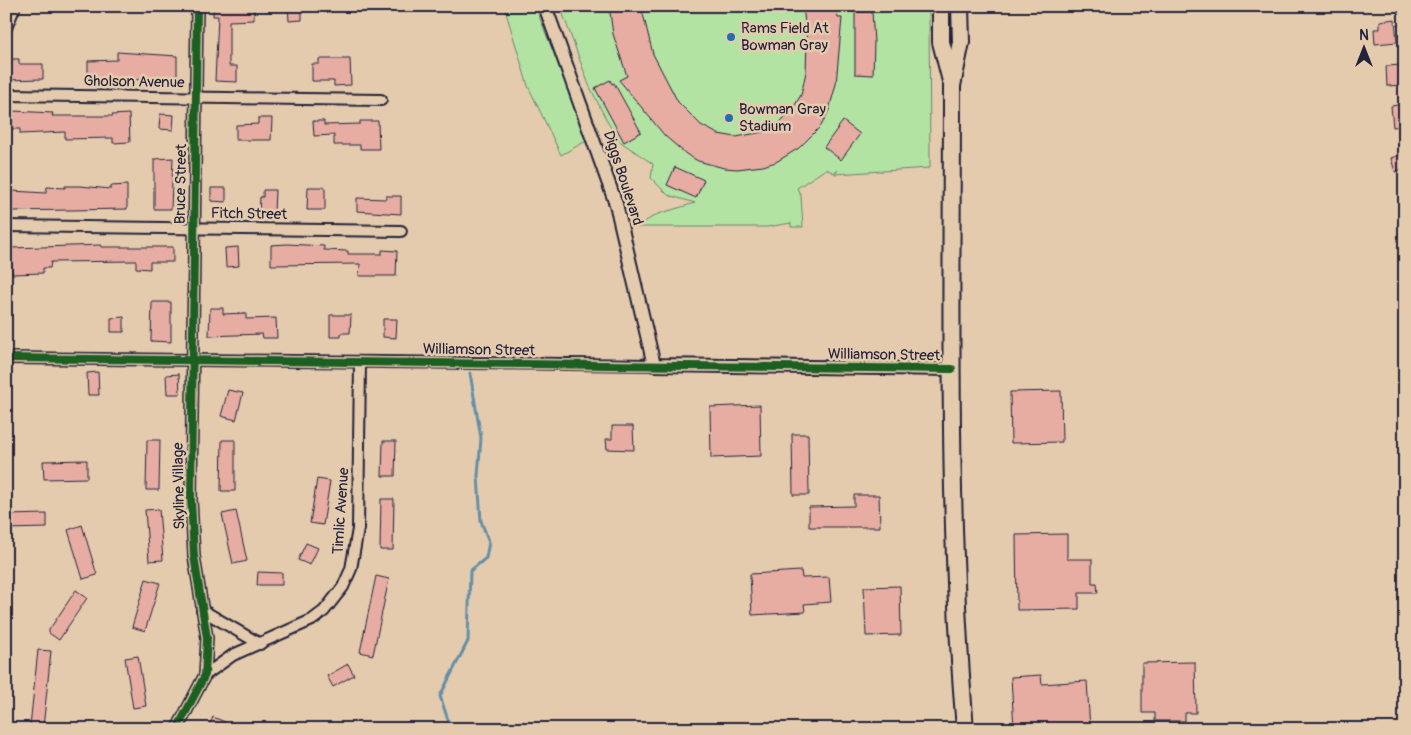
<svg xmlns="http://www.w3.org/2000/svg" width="1411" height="735" font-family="Pangolin,sans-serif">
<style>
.green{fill:#b3e3a3;stroke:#6a826f}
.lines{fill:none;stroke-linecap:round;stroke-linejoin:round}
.stream{stroke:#638fa8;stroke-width:3}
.building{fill:#e7ada3;stroke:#22223b}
.minor-casing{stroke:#22223b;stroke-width:14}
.tertiary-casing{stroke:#22223b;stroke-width:16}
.primary-casing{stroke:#22223b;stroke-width:20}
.minor{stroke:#e5cbad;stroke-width:10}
.tertiary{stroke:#e5cbad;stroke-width:12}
.primary{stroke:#e5cbad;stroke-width:16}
.cycleway-casing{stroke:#e5cbad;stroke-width:11}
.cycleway{stroke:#1b5e20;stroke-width:8}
.poi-dot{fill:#1f6fb2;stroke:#e5cbad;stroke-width:2}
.labels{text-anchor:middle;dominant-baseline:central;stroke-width:5;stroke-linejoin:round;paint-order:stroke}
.poi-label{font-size:15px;fill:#22223b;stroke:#e5cbad;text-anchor:start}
.street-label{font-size:15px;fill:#22223b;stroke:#e5cbad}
</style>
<rect width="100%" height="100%" fill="#e5cbad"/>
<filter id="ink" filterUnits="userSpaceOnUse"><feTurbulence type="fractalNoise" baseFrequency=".02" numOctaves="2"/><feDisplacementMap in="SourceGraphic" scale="10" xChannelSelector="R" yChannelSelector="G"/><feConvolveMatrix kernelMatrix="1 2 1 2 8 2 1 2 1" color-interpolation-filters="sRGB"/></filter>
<g filter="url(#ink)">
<g class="green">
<polygon points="504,6 535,6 588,140 561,155 528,86"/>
<polygon points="560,6 929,6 930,168 835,174 838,170 834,173 826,169 797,188 801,196 803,227 791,227 791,223 767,227 635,227 658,214 695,203 668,195 651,178 653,164 618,140 607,121 589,85"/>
</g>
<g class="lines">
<polyline class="stream" points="451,729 440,696 468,641 470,571 486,558 489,542 481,521 478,476 481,438 470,373"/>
</g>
<g class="building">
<polygon points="213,6 254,6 254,20 229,21 229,66 237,66 237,82 215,81 218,16 213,16"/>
<polygon points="288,6 302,6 302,20 289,21"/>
<polygon points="609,6 641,6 653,54 678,102 701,125 718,134 736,137 763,132 781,122 790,113 801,95 806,72 807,41 803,6 836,6 838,18 842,18 836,84 829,110 821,126 799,148 776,162 763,166 737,169 724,168 698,161 686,154 665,136 619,80 627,76 613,34"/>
<polygon points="855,12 872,12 874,42 873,75 855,74"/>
<polygon points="1395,19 1397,42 1375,44 1374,29 1380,29 1380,21"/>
<polygon points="117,52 177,56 177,78 88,82 88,61 117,60"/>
<polygon points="8,59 19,59 19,64 43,64 43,79 6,80"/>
<polygon points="319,59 350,59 351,85 334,86 334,81 312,81 312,64 319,64"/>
<polygon points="1402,65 1403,85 1387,86 1386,66"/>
<polygon points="610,80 612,84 614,83 641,132 624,142 595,88"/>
<polygon points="1405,104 1405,126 1393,127 1391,106"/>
<polygon points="13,111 53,113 52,116 113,116 112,115 129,114 130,142 113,143 113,138 65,139 65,132 20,134 20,129 12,129"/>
<polygon points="160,114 174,115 173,130 159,129"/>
<polygon points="258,118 272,118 271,140 236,140 236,125 258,124"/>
<polygon points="313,121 324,121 324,125 360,124 360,121 378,121 379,149 360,149 360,145 334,145 334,135 314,136"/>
<polygon points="843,121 860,134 841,160 824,147"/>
<polygon points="1405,153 1405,168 1395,172 1391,158"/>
<polygon points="173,158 171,209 154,209 154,159"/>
<polygon points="675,167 704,180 696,198 667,185"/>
<polygon points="127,185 127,209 12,211 12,191 46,193 47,187 65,188 65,186 80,186 111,189 111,186"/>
<polygon points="308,187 325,187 325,210 307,210"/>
<polygon points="211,188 226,188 226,202 211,201"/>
<polygon points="263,190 275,190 274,213 259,213 260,197 263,197"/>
<polygon points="386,196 401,196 401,214 357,211 357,198 386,199"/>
<polygon points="287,244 324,246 324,250 348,251 348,254 382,254 382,250 397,251 396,276 359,276 360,264 271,265 271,245"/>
<polygon points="101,245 101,247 173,247 173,262 150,262 150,269 136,268 136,261 51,262 50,268 43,268 43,273 12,274 11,248"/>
<polygon points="238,247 239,266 226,267 225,248"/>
<polygon points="152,302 171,302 171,342 151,341"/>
<polygon points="210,308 223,308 223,314 246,313 246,319 276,318 277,338 263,338 262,334 209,336"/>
<polygon points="330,315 351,315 350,333 341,333 341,337 330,337"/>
<polygon points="124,317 124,332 111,332 111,318"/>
<polygon points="383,319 397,319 396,338 383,337"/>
<polygon points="98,372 99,395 88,395 87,373"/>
<polygon points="179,374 180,394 167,394 166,375"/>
<polygon points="228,390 243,393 236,420 221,416"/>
<polygon points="1061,391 1062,442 1011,443 1010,392"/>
<polygon points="760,405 761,456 711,458 710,407"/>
<polygon points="612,426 633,426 634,450 607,449 606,439 612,439"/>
<polygon points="792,434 808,434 809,495 793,495"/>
<polygon points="147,440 160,440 159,490 146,490"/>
<polygon points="222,440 235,440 235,491 221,491"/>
<polygon points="383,441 396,441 395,476 382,476"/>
<polygon points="87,460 87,478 44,479 43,461"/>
<polygon points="317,479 330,481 323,525 310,523"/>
<polygon points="854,495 879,495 880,527 809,527 809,507 854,506"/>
<polygon points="381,499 394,499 393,550 380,550"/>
<polygon points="159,509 163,560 149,561 145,510"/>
<polygon points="236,511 247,561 233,564 222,514"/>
<polygon points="47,514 47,528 6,529 6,515"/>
<polygon points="82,525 97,575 83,579 68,530"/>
<polygon points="1067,534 1067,559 1092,559 1092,583 1097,583 1098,593 1079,593 1079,609 1017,610 1016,535"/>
<polygon points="306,543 318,548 310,565 298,560"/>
<polygon points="801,571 802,578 829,577 831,602 804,604 805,612 752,615 750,574"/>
<polygon points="258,572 282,573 282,585 257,585"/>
<polygon points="376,576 389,579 373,655 360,652"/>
<polygon points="146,579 160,583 145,631 132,627"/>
<polygon points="900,586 901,635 866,636 864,587"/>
<polygon points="76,590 87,598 59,640 49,633 49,630"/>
<polygon points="38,650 51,651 43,728 30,726"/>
<polygon points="138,656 146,706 133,708 125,658"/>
<polygon points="1195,662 1196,713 1185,713 1185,721 1155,721 1155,713 1142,713 1142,663"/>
<polygon points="348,664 354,675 333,687 327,676"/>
<polygon points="1041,675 1042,684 1087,681 1090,729 1014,729 1011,677"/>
<polygon points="213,717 225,722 221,729 208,729"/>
</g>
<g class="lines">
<g class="minor-casing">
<g id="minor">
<polyline points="6,28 15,6"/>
<polyline points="6,95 381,100"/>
<polyline points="6,226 401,231"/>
<polyline points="6,358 654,365"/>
<polyline points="202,610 260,644"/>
<polyline points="205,675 233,655 312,620 324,611 343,587 351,569 358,529 360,362"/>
<polyline points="177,729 205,675 207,638 194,556 191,499 197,6"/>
</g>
</g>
<g class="tertiary-casing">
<polyline id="tertiary" points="545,6 616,204 654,365 952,369"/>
</g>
<g class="primary-casing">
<g id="primary">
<polyline points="941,6 941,42 951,81"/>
<path d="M960,6L961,42L952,86C952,300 947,515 965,729"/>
</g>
</g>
<use href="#minor" class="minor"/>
<use href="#tertiary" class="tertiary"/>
<use href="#primary" class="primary"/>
<g class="cycleway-casing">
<g id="cycleway">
<polyline points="6,358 952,369"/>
<polyline points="177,729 205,675 207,638 194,556 191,499 197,6"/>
</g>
</g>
<use href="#cycleway" class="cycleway"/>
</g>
</g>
<g class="poi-dot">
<circle cx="731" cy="37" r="5"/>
<circle cx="729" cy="118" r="5"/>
</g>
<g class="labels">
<g class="poi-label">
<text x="741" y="28">Rams Field At<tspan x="741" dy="17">Bowman Gray</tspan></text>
<text x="739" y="109">Bowman Gray<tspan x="739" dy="17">Stadium</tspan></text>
</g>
<g class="street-label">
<text transform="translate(134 82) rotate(1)">Gholson Avenue</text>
<text transform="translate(623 178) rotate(72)">Diggs Boulevard</text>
<text transform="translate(181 184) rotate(-89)">Bruce Street</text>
<text transform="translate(249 214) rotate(1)">Fitch Street</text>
<text transform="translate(479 350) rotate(1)">Williamson Street</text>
<text transform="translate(884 355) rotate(1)">Williamson Street</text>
<text transform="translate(179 486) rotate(-91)">Skyline Village</text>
<text transform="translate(341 511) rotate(-86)">Timlic Avenue</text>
</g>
</g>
<rect width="1411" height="735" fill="none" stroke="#e5cbad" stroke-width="25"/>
<rect x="12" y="12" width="1386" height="710" fill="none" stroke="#22223b" stroke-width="2" filter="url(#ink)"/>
<g transform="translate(1364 48)" stroke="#e5cbad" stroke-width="4" paint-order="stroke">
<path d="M0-4L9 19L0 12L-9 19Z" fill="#22223b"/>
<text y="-8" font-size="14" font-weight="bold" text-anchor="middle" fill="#22223b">N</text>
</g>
</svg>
